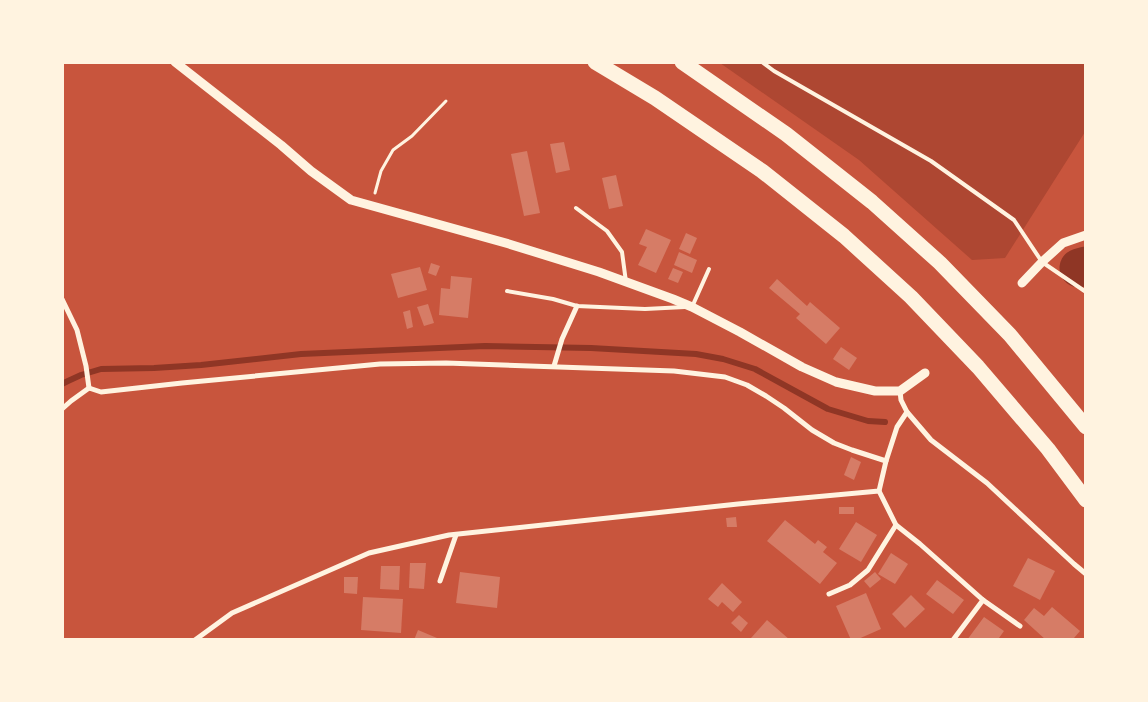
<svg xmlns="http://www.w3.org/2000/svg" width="1148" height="702" font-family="'Fira Sans Condensed',sans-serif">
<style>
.green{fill:#ae4732}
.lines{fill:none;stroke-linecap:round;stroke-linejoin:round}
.stream{stroke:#8f3625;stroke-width:6}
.river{stroke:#8f3625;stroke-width:39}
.building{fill:#d67c66}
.path{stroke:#fff3e0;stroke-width:3}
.service{stroke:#fff3e0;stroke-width:4}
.minor{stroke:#fff3e0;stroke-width:5}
.tertiary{stroke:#fff3e0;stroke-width:9}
.motorway{stroke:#fff3e0;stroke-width:15}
</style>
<rect width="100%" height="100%" fill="#c8553d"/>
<polygon class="green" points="720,63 1085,63 1085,132 1005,258 972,260 859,160"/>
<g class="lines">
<polyline class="stream" points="62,384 68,381 81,375 101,369 154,368 201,365 301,354 485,346 591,348 696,354 723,359 755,369 828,409 868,421 885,422"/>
<polyline class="river" points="1079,268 1086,266"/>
</g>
<g class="building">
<polygon points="564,142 570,170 556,173 550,144"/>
<polygon points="527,151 540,213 524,216 511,154"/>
<polygon points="616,175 623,206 609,209 602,178"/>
<polygon points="646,229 671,240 656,273 638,265 647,247 639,244"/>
<polygon points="686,233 697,238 690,254 679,249"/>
<polygon points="679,252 697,260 692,273 674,265"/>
<polygon points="431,263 440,266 436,276 428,273"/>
<polygon points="420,267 427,290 398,298 391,274"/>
<polygon points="673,268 683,272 678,283 668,279"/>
<polygon points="451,276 472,278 468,318 439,315 441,288 450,289"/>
<polygon points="777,279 807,306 810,302 840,328 826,344 796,318 800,314 769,288"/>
<polygon points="428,304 434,323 424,326 417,307"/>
<polygon points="410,310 413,327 407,329 403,312"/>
<polygon points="841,347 857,358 849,370 833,359"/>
<polygon points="851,457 861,462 854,480 844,475"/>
<rect x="839" y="507" width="15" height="7"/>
<polygon points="736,517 737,527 727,527 726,518"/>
<polygon points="785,520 815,544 818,540 827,547 823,552 837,563 820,584 767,541"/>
<polygon points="856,522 877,535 861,562 839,549"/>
<polygon points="891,553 908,564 895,584 878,574"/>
<polygon points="1028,558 1055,571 1040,600 1013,586"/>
<polygon points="410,563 426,563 424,589 409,588"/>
<polygon points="381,566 400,566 399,590 380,589"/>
<polygon points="460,572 500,577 497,608 456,603"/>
<polygon points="875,572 881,579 870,588 864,581"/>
<polygon points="344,577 358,577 357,594 344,593"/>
<polygon points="937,580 964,600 953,614 926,594"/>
<polygon points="722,583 742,602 733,612 722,602 718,607 708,599"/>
<polygon points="866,593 881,629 856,640 851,640 836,606"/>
<polygon points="911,595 925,609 905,628 892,614"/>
<polygon points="363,597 403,599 401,633 361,630"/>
<polygon points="1052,607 1080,631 1074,638 1075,640 1046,640 1024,620 1034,608 1044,616"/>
<polygon points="739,615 748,623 741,632 731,623"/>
<polygon points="984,617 1004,631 999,638 1002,640 967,640"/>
<polygon points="767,620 790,640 753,640 751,638"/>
<polygon points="418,630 437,638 436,640 414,640"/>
</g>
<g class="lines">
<polyline class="path" points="375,193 381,171 393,150 412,136 446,101"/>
<g class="service">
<polyline points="762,62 774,71 931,161 1014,220 1042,262 1086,292"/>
<polyline points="576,208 607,231 622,252 626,282"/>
<polyline points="507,291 553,299 577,306 645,309 685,307"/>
<polyline points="692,307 709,269"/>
</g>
<g class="minor">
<polyline points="62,299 77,330 86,366 89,388"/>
<polyline points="554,366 562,339 577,306"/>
<polyline points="900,391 901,400 907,412 931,440 987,483 1074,564 1086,574"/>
<polyline points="62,409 71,401 89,388 101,392 182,383 380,364 446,363 674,371 725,377 747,385 766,396 784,408 812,430 834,443 852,450 886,461"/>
<polyline points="879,491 896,525 920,544 983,600 1020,626"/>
<polyline points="440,581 456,535"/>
<polyline points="829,594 850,585 868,570 896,525"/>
<polyline points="195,640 232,613 369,553 449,535 738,504 879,491 886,461 897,427 907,412"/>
<polyline points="953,640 983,600"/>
</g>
<g class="tertiary">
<polyline points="175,62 281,145 311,171 351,200 509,244 599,272 673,299 692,307 740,332 802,367 836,382 875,391 900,391 925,373"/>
<polyline points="1022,283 1042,262 1063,243 1086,235"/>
</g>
<g class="motorway">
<polyline points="595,62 655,98 762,171 844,236 911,297 978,367 1048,449 1086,500"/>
<polyline points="682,62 786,134 872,202 940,263 1010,335 1086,427"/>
</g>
</g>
<rect width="1148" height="702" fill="none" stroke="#fff3e0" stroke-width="128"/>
</svg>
